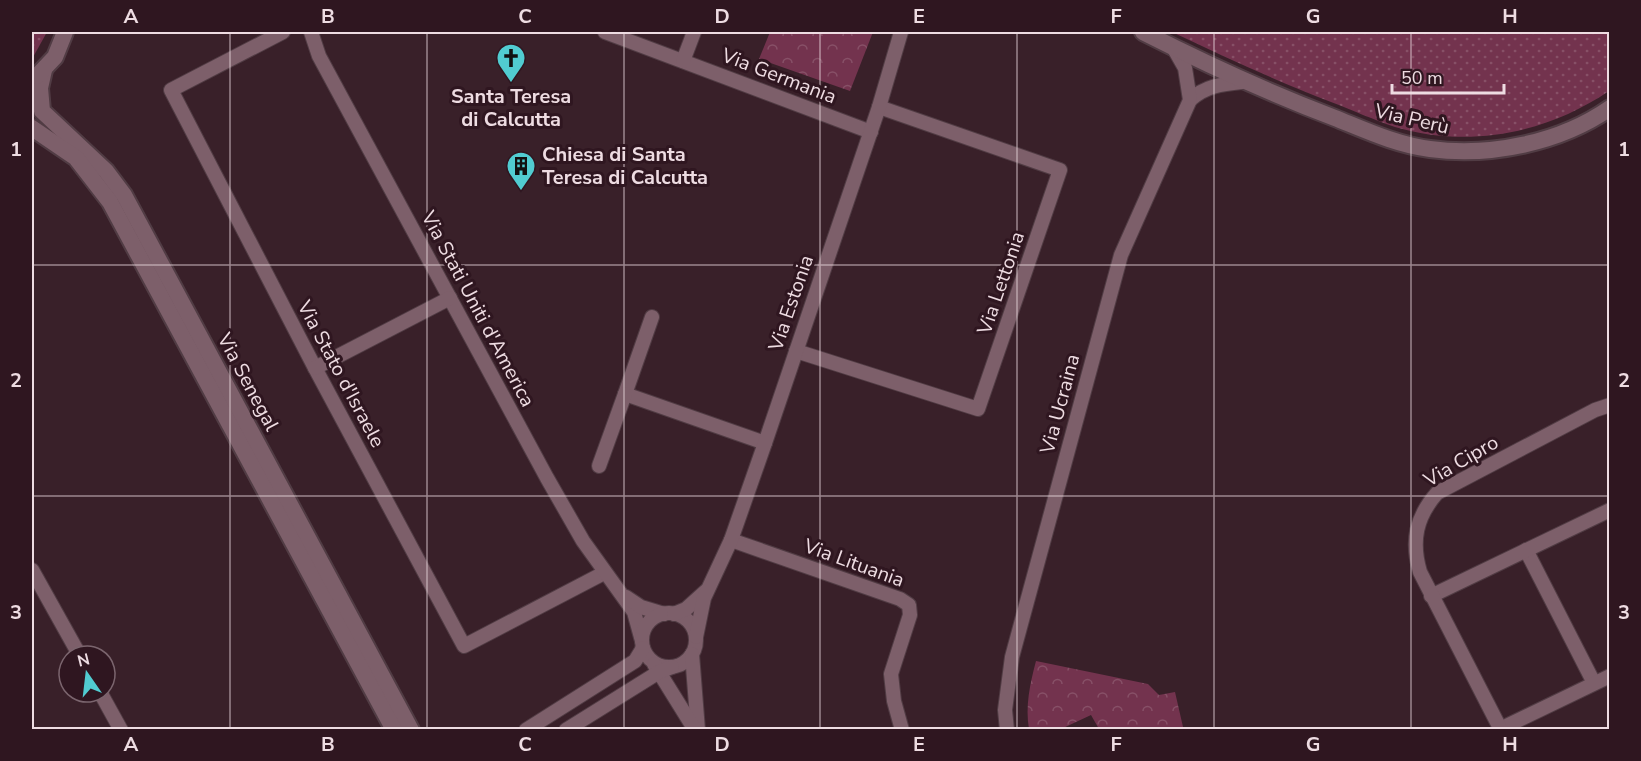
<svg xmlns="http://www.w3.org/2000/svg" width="1641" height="761" font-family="'Nunito Sans',sans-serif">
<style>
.grass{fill:url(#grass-dots)}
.forest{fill:url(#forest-crowns)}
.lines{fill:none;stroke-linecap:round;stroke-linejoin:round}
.minor-casing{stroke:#513c44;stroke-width:16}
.tertiary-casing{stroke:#513c44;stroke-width:20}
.secondary-casing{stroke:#513c44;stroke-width:20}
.minor{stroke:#7d5f6a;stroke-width:14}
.tertiary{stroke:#7d5f6a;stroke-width:16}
.secondary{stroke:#7d5f6a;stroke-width:16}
.grid{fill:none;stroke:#eedce2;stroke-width:1.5;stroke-opacity:0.55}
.labels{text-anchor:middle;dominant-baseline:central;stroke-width:6;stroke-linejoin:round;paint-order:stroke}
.street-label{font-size:20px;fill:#eedce2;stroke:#2f1620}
.poi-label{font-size:20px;font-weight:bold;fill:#eedce2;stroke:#2f1620}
.neatline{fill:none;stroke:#eedce2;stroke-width:2}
.grid-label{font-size:20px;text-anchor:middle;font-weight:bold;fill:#eedce2}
</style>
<defs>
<pattern id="grass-dots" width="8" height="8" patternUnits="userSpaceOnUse" patternTransform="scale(1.5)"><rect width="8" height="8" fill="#73334e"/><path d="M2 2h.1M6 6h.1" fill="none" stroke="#875067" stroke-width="1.8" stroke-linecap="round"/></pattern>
<pattern id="forest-crowns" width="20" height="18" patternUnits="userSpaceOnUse" patternTransform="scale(1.5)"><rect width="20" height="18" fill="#73334e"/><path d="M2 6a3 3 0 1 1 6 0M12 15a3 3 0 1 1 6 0" fill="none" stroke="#875067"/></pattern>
</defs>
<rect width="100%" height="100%" fill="#392029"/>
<g class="grass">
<polygon points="32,32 47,32 32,59"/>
<path d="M1172,32H1609V91C1547,133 1469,149 1395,127C1374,120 1352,110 1331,102C1276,81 1225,57 1172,32Z"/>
</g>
<g class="forest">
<polygon points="770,32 873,32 850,91 759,59"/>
<path d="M1036,661L1148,684L1159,695L1175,692L1183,727L1178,730L1099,729L1091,715L1061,729H1029C1025,706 1030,684 1036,661Z"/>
</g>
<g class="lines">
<g class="minor-casing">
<g id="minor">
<polyline points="283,32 171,90 315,368 464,646 604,573"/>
<polyline points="311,32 319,56 547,478 583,541 634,612 642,641"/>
<polyline points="605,32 871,132"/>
<polyline points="683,61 694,32"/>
<path d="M1190,100C1205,86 1222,84 1242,82"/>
<polyline points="652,317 625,394 765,443"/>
<polyline points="796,351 978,409 1060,170 879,107"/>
<polyline points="315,368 450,298"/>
<polyline points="599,466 625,394"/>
<polyline points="731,540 900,599 909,605 910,615 891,674 894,701 902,730"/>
<polyline points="1526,550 1594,683"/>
<polyline points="32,570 80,656"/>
<polyline points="1431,596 1610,510"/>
<polyline points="626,597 641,607 664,614"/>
<circle cx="669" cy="640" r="27"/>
<polyline points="674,614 686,609 706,591"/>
<polyline points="696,637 704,598 731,540 765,443 879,107 901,32"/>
<polyline points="692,654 698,730"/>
<polyline points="654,664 695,730"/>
<polyline points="100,692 121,730"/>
<polyline points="1500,729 1610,676"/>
<polyline points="526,730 635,661 643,648"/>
<polyline points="566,730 659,672 672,667"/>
<polyline points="1007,730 1005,710 1012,657 1121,255 1190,100 1185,68 1173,47"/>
<path d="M1501,730L1420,572C1411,541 1416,517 1437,493L1595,410L1610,405"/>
</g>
</g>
<g class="tertiary-casing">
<path id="tertiary" d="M1143,32C1206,64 1269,93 1335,118C1365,130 1397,145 1430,149C1490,157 1560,143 1610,108"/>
</g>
<g class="secondary-casing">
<g id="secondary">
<polyline points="44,70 40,88 42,111 106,171 124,195 411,730"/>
<polyline points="37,76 55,57 65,32"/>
<polyline points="32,128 76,158 110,202 394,730"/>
</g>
</g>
<use href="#minor" class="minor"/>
<use href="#tertiary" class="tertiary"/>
<use href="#secondary" class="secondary"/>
</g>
<path class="grid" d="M230,32V730M427,32V730M624,32V730M820,32V730M1017,32V730M1214,32V730M1411,32V730M32,265H1610M32,496H1610"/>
<defs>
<g id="church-pin" transform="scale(1.5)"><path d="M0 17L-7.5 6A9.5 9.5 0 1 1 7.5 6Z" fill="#51ccd1" stroke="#2f1620"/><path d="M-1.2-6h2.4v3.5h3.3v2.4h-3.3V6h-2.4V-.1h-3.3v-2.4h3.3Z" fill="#111"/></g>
<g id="building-pin" transform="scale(1.5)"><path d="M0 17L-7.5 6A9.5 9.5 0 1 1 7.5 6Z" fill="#51ccd1" stroke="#2f1620"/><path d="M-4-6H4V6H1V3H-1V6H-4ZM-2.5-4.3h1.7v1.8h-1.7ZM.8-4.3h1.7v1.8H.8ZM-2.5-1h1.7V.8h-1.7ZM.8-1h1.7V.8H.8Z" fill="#111"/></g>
</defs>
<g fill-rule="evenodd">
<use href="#church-pin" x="511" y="58"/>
<use href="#building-pin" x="521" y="166"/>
</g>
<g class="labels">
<g class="street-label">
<text transform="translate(779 76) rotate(21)">Via Germania</text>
<text transform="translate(1412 119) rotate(13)">Via Perù</text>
<text transform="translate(1001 283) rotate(-71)">Via Lettonia</text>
<text transform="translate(791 303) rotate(-71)">Via Estonia</text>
<text transform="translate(478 309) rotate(62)">Via Stati Uniti d'America</text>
<text transform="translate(341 374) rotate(62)">Via Stato d'Israele</text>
<text transform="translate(248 382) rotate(62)">Via Senegal</text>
<text transform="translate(1060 404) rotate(-75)">Via Ucraina</text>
<text transform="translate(1461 461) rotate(-30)">Via Cipro</text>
<text transform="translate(854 563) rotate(20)">Via Lituania</text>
</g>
<g class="poi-label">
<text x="511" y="96">Santa Teresa<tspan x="511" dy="23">di Calcutta</tspan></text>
<text x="542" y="154" text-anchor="start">Chiesa di Santa<tspan x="542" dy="23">Teresa di Calcutta</tspan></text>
</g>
</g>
<rect width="1641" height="761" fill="none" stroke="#2f1620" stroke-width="66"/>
<g transform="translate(87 674) rotate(346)"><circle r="28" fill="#2f1620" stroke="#7b656e" stroke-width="1.5"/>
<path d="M0-4.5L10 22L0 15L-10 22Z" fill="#51ccd1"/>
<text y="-9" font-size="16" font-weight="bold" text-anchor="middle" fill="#eedce2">N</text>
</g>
<path d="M1392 84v9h112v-9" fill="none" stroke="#eedce2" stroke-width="3"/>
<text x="1401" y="84" font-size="18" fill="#eedce2" stroke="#2f1620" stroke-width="4.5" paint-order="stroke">50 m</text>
<rect x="33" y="33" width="1575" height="695" class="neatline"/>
<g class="grid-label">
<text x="131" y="23">A</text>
<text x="328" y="23">B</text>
<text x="525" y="23">C</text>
<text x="722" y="23">D</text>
<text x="919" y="23">E</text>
<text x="1116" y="23">F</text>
<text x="1313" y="23">G</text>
<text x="1510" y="23">H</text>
<text x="16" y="156">1</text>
<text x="1624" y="156">1</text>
<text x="16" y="387">2</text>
<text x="1624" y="387">2</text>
<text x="16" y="619">3</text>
<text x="1624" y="619">3</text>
<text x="131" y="751">A</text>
<text x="328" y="751">B</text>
<text x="525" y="751">C</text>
<text x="722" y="751">D</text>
<text x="919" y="751">E</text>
<text x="1116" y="751">F</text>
<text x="1313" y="751">G</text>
<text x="1510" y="751">H</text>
</g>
</svg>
